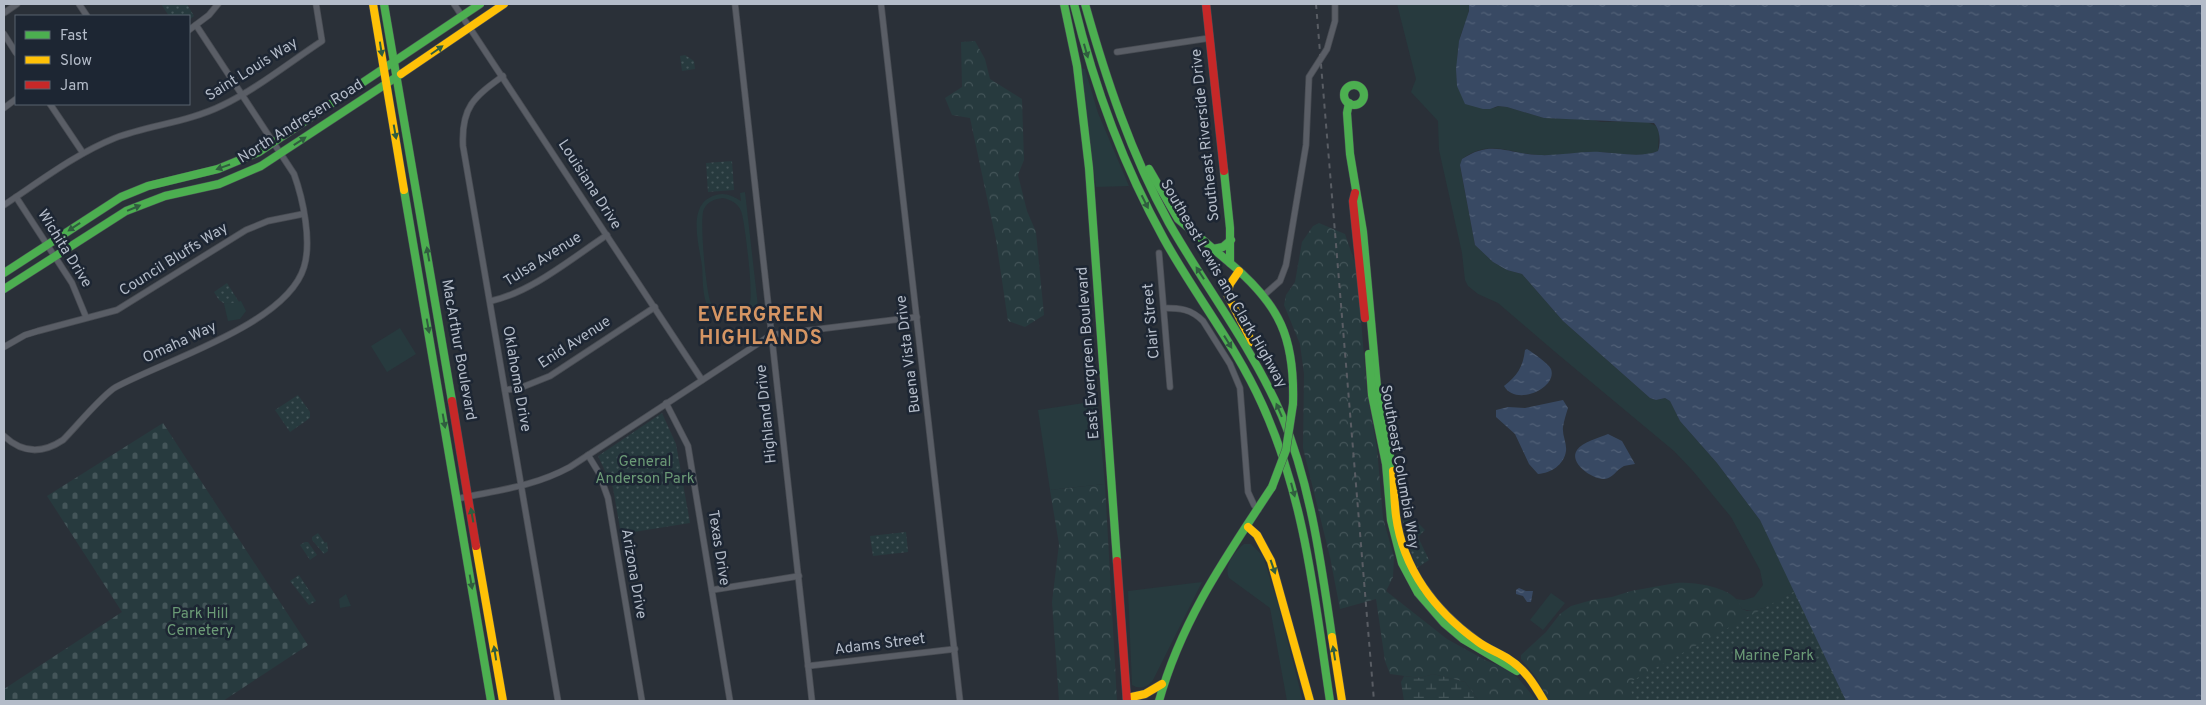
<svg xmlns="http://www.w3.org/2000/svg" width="2206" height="705" font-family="Overpass,sans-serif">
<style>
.grass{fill:#273a3e;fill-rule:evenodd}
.forest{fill:url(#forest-crowns)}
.wetland{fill:url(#wetland-marsh)}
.cemetery{fill:url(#cemetery-stones)}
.park{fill:url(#park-dots)}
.water{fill:url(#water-ripples)}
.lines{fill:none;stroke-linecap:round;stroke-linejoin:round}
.street-casing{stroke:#484c53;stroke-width:7}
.fast-casing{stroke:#484c53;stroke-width:9}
.slow-casing{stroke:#484c53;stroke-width:9}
.jam-casing{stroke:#484c53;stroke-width:9}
.street{stroke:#5a5e66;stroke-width:5.5}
.fast{stroke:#4caf50;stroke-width:8}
.slow{stroke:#ffc107;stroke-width:8}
.jam{stroke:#c62828;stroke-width:8}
.rail{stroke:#595d64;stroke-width:2;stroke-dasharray:5 5;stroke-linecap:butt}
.fast-bridge-casing{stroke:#484c53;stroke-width:9;stroke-linecap:butt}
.fast-bridge{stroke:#4caf50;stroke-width:8}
.oneway{fill:#305d3f}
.labels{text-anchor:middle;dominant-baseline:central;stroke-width:5;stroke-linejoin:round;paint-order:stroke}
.street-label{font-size:15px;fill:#b4bcc9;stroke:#1d2633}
.park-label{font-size:15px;fill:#6b9a76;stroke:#1d2633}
.district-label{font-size:20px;font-weight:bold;letter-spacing:1px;fill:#d59563;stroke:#1d2633}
</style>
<defs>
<pattern id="forest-crowns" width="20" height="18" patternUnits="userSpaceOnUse" patternTransform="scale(1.25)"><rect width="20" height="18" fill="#273a3e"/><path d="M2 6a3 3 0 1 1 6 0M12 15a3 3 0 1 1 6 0" fill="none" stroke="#445559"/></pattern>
<pattern id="wetland-marsh" width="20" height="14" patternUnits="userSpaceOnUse" patternTransform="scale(1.25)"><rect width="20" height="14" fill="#273a3e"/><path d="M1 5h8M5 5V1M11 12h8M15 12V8" fill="none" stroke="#445559"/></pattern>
<pattern id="cemetery-stones" width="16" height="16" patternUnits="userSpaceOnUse" patternTransform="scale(1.25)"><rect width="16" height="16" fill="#273a3e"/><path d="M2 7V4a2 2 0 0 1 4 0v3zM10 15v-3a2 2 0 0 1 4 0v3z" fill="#445559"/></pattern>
<pattern id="park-dots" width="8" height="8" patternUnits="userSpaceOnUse" patternTransform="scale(1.25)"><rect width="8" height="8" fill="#273a3e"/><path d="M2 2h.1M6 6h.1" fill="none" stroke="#445559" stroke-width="1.8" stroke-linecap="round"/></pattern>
<pattern id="water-ripples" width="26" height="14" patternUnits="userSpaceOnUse" patternTransform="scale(1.25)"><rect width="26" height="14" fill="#384963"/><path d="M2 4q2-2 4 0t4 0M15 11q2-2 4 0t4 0" fill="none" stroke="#526178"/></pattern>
</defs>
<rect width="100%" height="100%" fill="#2a3038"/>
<g class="grass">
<path d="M1397,4H1469C1470,18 1461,29 1459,42C1457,57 1456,71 1457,86L1495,108L1498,106L1507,107L1544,118L1589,119L1601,122L1645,121L1656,126L1659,133L1658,151C1640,159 1616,152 1597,152C1578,152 1558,156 1539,155C1509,154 1491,138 1462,159L1460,166L1475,245L1493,262L1507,270L1522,274L1563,321L1650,398L1656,400L1665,398L1670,401L1680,421L1717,463L1760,520L1795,591C1779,600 1761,615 1742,609L1736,599L1744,600L1754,597L1763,585L1760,570L1731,517L1693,471L1674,451L1554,351L1498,303L1478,294L1468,286L1465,280L1462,253L1439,150L1438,121L1411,92L1416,79Z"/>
<polygon points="1080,68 1085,69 1098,113 1129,186 1096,187"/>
<path d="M745,192L759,315H754L753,307C741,321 719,326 708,307C702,296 703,278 702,266C699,244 686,203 716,195C725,192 733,196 741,201L740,193ZM723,198C731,200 738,203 741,211C745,220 753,293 750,302C747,310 738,316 729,315C722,315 715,310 711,303C706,293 699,217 704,209C708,201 715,199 723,198Z"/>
<polygon points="241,301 246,311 240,319 228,321 224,304"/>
<polygon points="400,328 416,354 387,372 371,346"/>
<polygon points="1097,401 1105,484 1050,490 1038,410"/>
<path d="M1244,544H1251L1263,556L1278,604L1303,701H1287L1270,608L1229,578C1223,566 1235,551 1244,544Z"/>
<path d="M1202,582L1153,680C1148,687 1140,690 1132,685L1128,591Z"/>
<polygon points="1551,593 1565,603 1543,630 1530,620"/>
<polygon points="346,594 351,606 340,608 339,599"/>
</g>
<g class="forest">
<polygon points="975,41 985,59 990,79 1022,99 1024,160 1018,175 1027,211 1036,232 1044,315 1025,327 1008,321 996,240 970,118 952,115 945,98 962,87 961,42"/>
<polygon points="1319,223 1345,234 1357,269 1367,394 1377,448 1383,518 1394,557 1393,577 1386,591 1447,639 1485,660 1507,669 1518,678 1537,701 1479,701 1465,682 1433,674 1420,678 1390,674 1385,661 1376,599 1340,609 1330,557 1303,448 1304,374 1300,344 1284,305 1286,295 1295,282 1302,242 1313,226"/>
<polygon points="1105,484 1117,701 1059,701 1052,602 1059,544 1050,490"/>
<path d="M1676,583C1693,582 1724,586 1736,599C1739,601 1740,606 1742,609L1747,611L1772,607L1828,701H1549L1536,677L1521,659V655L1546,632L1560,614L1571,606L1592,600L1612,597L1631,591Z"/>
</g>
<polygon class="wetland" points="1433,674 1465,682 1479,701 1404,701 1401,682 1404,676 1420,678"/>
<polygon class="cemetery" points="163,423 308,645 223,701 4,701 4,689 122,612 47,496"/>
<g class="park">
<polygon points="161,4 187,4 194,16 189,20 189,16 169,16"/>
<polygon points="685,55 694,61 695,69 682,71 680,56"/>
<polygon points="732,161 734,190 708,192 706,163"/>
<polygon points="227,283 239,302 225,304 219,300 214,292"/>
<polygon points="298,395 310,412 310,418 290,432 275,410"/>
<polygon points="662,413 676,444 690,523 621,534 613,488 598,456"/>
<polygon points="1402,518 1417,522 1425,530 1418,537 1429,560 1417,568 1408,544"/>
<polygon points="906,532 908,552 873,556 870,536"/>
<polygon points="318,533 325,543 327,542 328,551 324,554 312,540 312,537"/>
<polygon points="305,542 308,542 317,555 310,560 300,545"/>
<polygon points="299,575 316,601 309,605 290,581"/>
<polygon points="1795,591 1846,701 1635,701 1628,683"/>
</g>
<g class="water">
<path d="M1469,4H2202V701H1846L1760,520L1717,463L1680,421L1670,401L1665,398L1656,400L1650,398L1563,321L1522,274L1507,270L1493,262L1475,245L1460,165L1462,159C1492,139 1508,154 1539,155C1559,156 1580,151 1600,152C1618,153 1642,158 1658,151C1661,142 1660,130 1654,123L1544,118L1507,107L1498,106L1490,109H1483L1465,104L1457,86L1456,69L1459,41L1469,11Z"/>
<path d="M1527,349C1532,352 1549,364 1551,369C1558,388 1516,407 1504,386C1517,376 1523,367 1525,350Z"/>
<path d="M1563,400L1568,408C1566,414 1564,421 1563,427C1562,435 1567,443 1566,451C1564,465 1551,473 1538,474L1529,464L1515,434L1496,417V410L1508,407L1525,408Z"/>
<path d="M1608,434L1622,441L1635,464C1631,465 1627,465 1624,466C1616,470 1613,478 1605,479C1593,480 1568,463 1577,450C1582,442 1599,438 1608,434Z"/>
<polygon points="1519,588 1526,591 1533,591 1531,602 1527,602 1523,596 1516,594 1516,590"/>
</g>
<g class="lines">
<g class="street-casing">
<g id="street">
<polyline points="79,4 87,16"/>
<polyline points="454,4 702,380"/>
<polyline points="735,4 812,701"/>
<polyline points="881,4 960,701"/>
<polyline points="4,13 17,4"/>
<polyline points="189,30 209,15 218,4"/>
<polyline points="4,34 16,53"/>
<polyline points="1117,52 1210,38"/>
<path d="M503,76C474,97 461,107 463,146L558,701"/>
<polyline points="50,104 83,153"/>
<polyline points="4,108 16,99"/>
<polyline points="16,197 72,283 86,317"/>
<path d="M4,205C39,182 75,154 115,138C150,125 189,122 223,105C258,88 290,62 322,41L316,4"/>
<polyline points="1159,253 1170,387"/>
<polyline points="1264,295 1280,281 1286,265 1306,145 1309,77 1327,49 1335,21 1335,4"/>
<path d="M491,301C532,292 572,258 607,235"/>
<path d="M1164,308C1180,308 1191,309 1203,321L1230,364L1240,388L1248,492L1254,505L1258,510"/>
<polyline points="4,347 25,335 38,331 117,310 246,230 268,221 303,214"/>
<polyline points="505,390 520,388 550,376 655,307"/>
<polyline points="666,403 688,446 730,701"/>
<path d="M4,436C22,453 42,454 63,440C75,428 103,394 116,387C166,360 287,324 304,267C312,241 303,199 294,174L196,25"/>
<polyline points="588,455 599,473 608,498 642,701"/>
<path d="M457,499C498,490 533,487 570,467L771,335L917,317"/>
<polyline points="712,590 799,576"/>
<polyline points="808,666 955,649"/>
</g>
</g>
<g class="fast-casing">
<g id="fast">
<polyline points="384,4 452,401"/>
<polyline points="1064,4 1077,66 1089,168 1117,561"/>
<path d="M1074,4C1094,86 1123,165 1164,239C1195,295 1236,346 1262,404C1305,498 1315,601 1330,701"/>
<path d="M1085,4C1106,79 1131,154 1169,223C1206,288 1252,347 1282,416C1311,486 1321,563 1332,637"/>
<circle cx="1354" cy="95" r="10"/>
<polyline points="1349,103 1347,113 1350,154 1363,232 1378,398 1393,471"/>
<polyline points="1149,169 1178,219 1230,263"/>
<path d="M1224,171L1230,228V263C1280,305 1295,338 1293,404"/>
<polyline points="404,190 491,701"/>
<polyline points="1213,249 1223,247 1231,240"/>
<polyline points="4,273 121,197 148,186 218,169 259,152 480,4"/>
<polyline points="4,289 126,211 165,196 219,184 261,166 401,74"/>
<polyline points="1369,354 1372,395 1386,464 1391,520 1402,563 1418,593 1444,623 1463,639 1517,671"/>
<path d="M1159,701C1182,619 1226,557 1272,487"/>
</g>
</g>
<g class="slow-casing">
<g id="slow">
<polyline points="373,4 404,190"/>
<polyline points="401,74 504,4"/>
<polyline points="1239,271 1230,284 1227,294 1252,342"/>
<path d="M1393,471C1394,486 1394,501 1396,516C1403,569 1435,611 1477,641C1486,648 1497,652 1507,658C1525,669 1534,684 1544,701"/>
<polyline points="1248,527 1257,535 1271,561 1310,701"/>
<polyline points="476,546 503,701"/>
<polyline points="1332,637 1342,701"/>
<polyline points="1127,698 1145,694 1162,684"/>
</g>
</g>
<g class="jam-casing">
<g id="jam">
<polyline points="1206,4 1224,171"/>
<polyline points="1355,193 1353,201 1365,318"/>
<polyline points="452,401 476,546"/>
<polyline points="1117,561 1127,701"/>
</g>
</g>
<use href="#street" class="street"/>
<use href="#fast" class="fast"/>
<use href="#slow" class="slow"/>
<use href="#jam" class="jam"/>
<polyline class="rail" points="1316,4 1374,701"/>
<g class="fast-bridge-casing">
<polyline id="fast-bridge" points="1272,487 1286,450 1293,404"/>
</g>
<use href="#fast-bridge" class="fast-bridge"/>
</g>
<defs><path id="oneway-solid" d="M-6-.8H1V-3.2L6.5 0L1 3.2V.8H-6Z" transform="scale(1.25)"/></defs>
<g class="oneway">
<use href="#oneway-solid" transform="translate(381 49) rotate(81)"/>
<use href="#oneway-solid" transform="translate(437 50) rotate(-35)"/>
<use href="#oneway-solid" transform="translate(1086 51) rotate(74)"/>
<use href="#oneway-solid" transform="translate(395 132) rotate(80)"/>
<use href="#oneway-solid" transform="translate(300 141) rotate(-33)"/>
<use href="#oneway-solid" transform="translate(223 167) rotate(161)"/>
<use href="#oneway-solid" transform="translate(1145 202) rotate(63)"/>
<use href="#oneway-solid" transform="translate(134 208) rotate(-23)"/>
<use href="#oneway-solid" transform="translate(74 227) rotate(146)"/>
<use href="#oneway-solid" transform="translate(428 254) rotate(-100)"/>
<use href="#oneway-solid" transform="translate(1200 273) rotate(-123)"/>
<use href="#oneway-solid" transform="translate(428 326) rotate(80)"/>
<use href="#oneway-solid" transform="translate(1228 342) rotate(58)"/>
<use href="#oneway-solid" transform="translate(1279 410) rotate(-113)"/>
<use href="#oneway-solid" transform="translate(444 421) rotate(80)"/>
<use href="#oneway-solid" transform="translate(1293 490) rotate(75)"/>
<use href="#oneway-solid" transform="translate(472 515) rotate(-100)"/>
<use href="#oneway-solid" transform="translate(1273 567) rotate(71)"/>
<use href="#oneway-solid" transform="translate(471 582) rotate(80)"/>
<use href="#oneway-solid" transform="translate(495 653) rotate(-99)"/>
<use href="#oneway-solid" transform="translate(1334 653) rotate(-99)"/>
</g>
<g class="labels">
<g class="street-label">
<text transform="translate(252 70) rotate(-32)">Saint Louis Way</text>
<text transform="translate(301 122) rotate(-32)">North Andresen Road</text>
<text transform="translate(1206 135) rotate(-96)">Southeast Riverside Drive</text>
<text transform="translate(589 185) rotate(57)">Louisiana Drive</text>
<text transform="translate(64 249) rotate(58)">Wichita Drive</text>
<text transform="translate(174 260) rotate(-32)">Council Bluffs Way</text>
<text transform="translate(543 260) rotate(-32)">Tulsa Avenue</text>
<text transform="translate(1223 284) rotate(60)">Southeast Lewis and Clark Highway</text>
<text transform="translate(1152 321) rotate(-95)">Clair Street</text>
<text transform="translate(180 343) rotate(-25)">Omaha Way</text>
<text transform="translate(575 343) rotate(-33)">Enid Avenue</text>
<text transform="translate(458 350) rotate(80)">MacArthur Boulevard</text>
<text transform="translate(1089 353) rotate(-94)">East Evergreen Boulevard</text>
<text transform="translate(909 354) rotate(-97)">Buena Vista Drive</text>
<text transform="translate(516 379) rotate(80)">Oklahoma Drive</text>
<text transform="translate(767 414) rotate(-96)">Highland Drive</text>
<text transform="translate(1399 467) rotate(80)">Southeast Columbia Way</text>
<text transform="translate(718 548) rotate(81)">Texas Drive</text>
<text transform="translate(633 574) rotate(80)">Arizona Drive</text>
<text transform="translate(880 645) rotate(-7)">Adams Street</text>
</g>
<g class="park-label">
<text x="645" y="462">General<tspan x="645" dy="17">Anderson Park</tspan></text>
<text x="200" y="614">Park Hill<tspan x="200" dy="17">Cemetery</tspan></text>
<text x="1774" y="656">Marine Park</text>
</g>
<g class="district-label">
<text x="761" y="316">EVERGREEN<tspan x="761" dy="23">HIGHLANDS</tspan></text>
</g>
</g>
<rect width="2206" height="705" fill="none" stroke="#b4bcc9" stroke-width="10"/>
<rect x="15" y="15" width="175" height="90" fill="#1d2633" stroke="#59626f"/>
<rect x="25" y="31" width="25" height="8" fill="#4caf50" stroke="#59626f"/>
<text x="60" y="40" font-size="15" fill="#b4bcc9">Fast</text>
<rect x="25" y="56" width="25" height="8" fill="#ffc107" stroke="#59626f"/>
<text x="60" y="65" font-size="15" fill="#b4bcc9">Slow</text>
<rect x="25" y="81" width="25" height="8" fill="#c62828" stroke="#59626f"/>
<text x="60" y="90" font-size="15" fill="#b4bcc9">Jam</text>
</svg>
